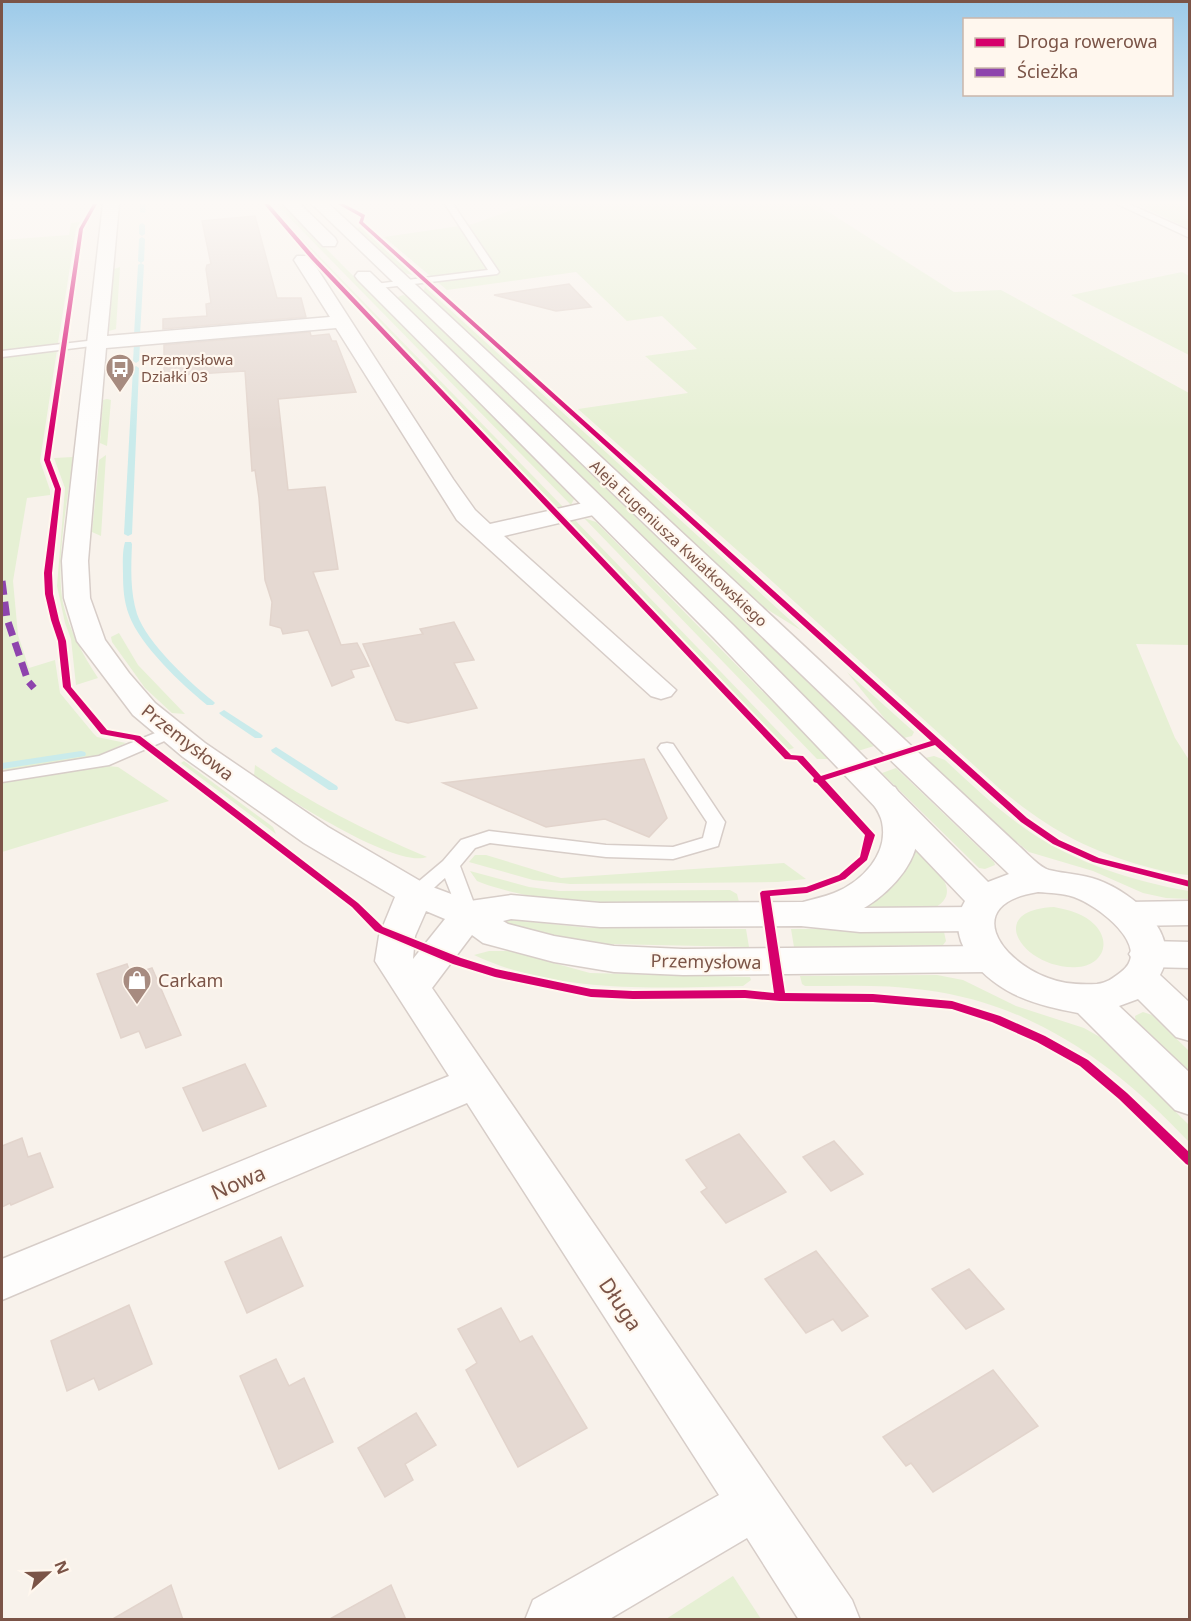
<svg xmlns="http://www.w3.org/2000/svg" width="1191" height="1621" font-family="'Noto Sans',sans-serif">
<style>
.green{fill:#e6f0d4}
.lines{fill:none;stroke-linecap:round;stroke-linejoin:round}
.stream{fill:#caebeb;fill-rule:evenodd}
.building{fill:#e5d9d2;stroke:#e2d4cc;stroke-width:1.5}
.service-casing{stroke:#d7cdc8;stroke-width:3}
.minor-casing{stroke:#d7cdc8;stroke-width:3}
.tertiary-casing{stroke:#d7cdc8;stroke-width:3}
.service{fill:#fefdfc;fill-rule:evenodd}
.minor{fill:#fefdfc;fill-rule:evenodd}
.tertiary{fill:#fefdfc;fill-rule:evenodd}
.quiet{stroke:#8e44ad;stroke-width:7;stroke-dasharray:14 7;stroke-linecap:butt}
.cycleway-casing{stroke:#fff7ee;stroke-width:4}
.cycleway{fill:#d6006c;fill-rule:evenodd}
.labels{text-anchor:middle;dominant-baseline:central;stroke-width:4.5;stroke-linejoin:round;paint-order:stroke}
.far-poi-label{font-size:15px;fill:#7b5447;stroke:#fff7ee;text-anchor:start}
.far-street-label{font-size:15px;fill:#7b5447;stroke:#fff7ee}
.street-label{font-size:18px;fill:#7b5447;stroke:#fff7ee}
.poi-label{font-size:18px;fill:#7b5447;stroke:#fff7ee;text-anchor:start}
.near-street-label{font-size:21px;fill:#7b5447;stroke:#fff7ee}
</style>
<rect width="100%" height="100%" fill="#f8f2eb"/>
<g class="green">
<polygon points="276,204 282,204 574,499 571,505"/>
<path d="M529,204H816L954,292L1001,290L1189,393V645L1136,644L1175,738L1189,760V875C1173,874 1159,870 1144,866C1084,849 1048,828 1000,789L774,583L578,409L688,393L645,356L697,349L662,316L627,321L576,272L447,290L384,237L473,224Z"/>
<polygon points="1137,204 1189,204 1189,229"/>
<polygon points="278,216 280,216 565,509 560,511"/>
<polygon points="80,222 76,229 58,343 53,344 52,350 57,350 40,461 50,490 50,495 27,498 13,581 18,635 29,668 55,660 60,693 93,733 97,737 126,743 99,755 107,766 118,767 169,801 2,852 2,240 69,235 71,223"/>
<polygon points="360,227 413,275 403,273 356,229"/>
<polygon points="120,267 116,329 109,331 114,269"/>
<polygon points="1182,272 1189,276 1189,355 1071,295"/>
<polygon points="425,287 802,631 760,605 423,292"/>
<polygon points="403,295 406,296 874,746 858,751 400,301 398,297"/>
<polygon points="107,399 111,400 107,446 100,443 103,400"/>
<polygon points="106,455 101,536 92,532 99,460"/>
<path d="M73,457C68,500 55,561 63,603C69,630 83,655 98,678L76,685L71,639L65,623L57,586L65,488L54,458Z"/>
<polygon points="573,518 794,748 788,750 568,519"/>
<polygon points="584,518 596,522 829,759 817,759"/>
<polygon points="119,633 138,665 185,714 172,713 145,688 112,642 111,637"/>
<polygon points="847,672 914,732 912,736 904,738 893,729"/>
<path d="M934,756L945,760C972,785 999,811 1030,832C1076,863 1135,882 1189,891V899L1166,898L1143,893L1093,871L1029,852L1004,832L925,758Z"/>
<polygon points="184,761 273,827 276,834 181,763"/>
<path d="M255,765C310,803 366,831 427,857C395,869 284,796 254,776Z"/>
<polygon points="896,768 994,862 995,865 985,869 979,868 882,773"/>
<path d="M914,848L918,850C932,865 964,891 936,907L863,909Z"/>
<polygon points="486,855 561,878 784,863 806,879 778,882 570,884 533,880 469,862 475,855"/>
<path d="M470,871L529,887L559,891L730,890L737,894L739,902C654,902 563,912 482,883L477,881Z"/>
<path d="M1054,907C1069,910 1085,914 1095,925C1112,943 1102,965 1078,967C1025,971 982,910 1054,907Z"/>
<polygon points="503,919 590,928 746,929 749,947 607,944 557,937 502,924"/>
<polygon points="936,928 944,932 946,941 943,945 794,947 791,929"/>
<path d="M489,951H510L590,973L750,977L751,980L743,986C654,988 557,994 474,955Z"/>
<path d="M800,976L937,975L963,980L1016,1006L1084,1028L1100,1037L1189,1125V1142C1116,1065 1034,1004 925,990C885,984 845,986 805,986L802,984Z"/>
<polygon points="1143,1012 1152,1015 1189,1051 1189,1075 1136,1023 1135,1016"/>
<polygon points="733,1576 761,1619 666,1619"/>
</g>
<g class="lines">
<g class="stream">
<polygon points="140,204 146,204 145,213 140,212"/>
<polygon points="142,223 145,225 145,234 142,236 139,234 139,225"/>
<polygon points="142,237 145,239 144,261 141,263 138,261 139,239"/>
<polygon points="141,263 144,265 140,335 137,337 134,335 138,265"/>
<polygon points="137,342 140,344 139,361 136,363 133,361 134,344"/>
<polygon points="136,366 139,368 132,534 128,536 124,534 133,368"/>
<path d="M125,542H131L132,544C131,567 130,592 137,614C147,643 189,682 213,701L215,703L213,705H207C182,685 140,645 129,615C124,602 123,588 123,574C123,564 122,552 125,542Z"/>
<polygon points="224,710 261,734 263,736 261,738 255,738 221,715 219,713"/>
<polygon points="276,747 337,786 338,788 337,790 329,790 272,752 271,750"/>
<polygon points="81,751 85,752 86,754 85,756 2,769 2,763"/>
</g>
</g>
<g class="building">
<polygon points="255,216 277,298 301,298 306,317 163,329 163,319 207,316 206,304 211,303 206,269 207,265 211,264 202,221"/>
<polygon points="569,284 591,307 556,311 494,295"/>
<polygon points="310,332 311,336 329,334 332,341 336,341 356,392 278,399 288,490 325,487 338,569 313,572 341,645 357,643 369,666 351,670 354,677 332,686 308,630 283,634 281,628 270,625 272,602 265,580 259,498 255,470 252,471 245,371 164,376 164,345"/>
<polygon points="454,622 474,660 454,663 477,708 408,723 396,720 363,644 423,634 420,629"/>
<polygon points="644,759 667,818 649,837 605,819 546,827 443,783"/>
<polygon points="127,964 131,975 152,968 181,1035 146,1048 139,1031 121,1038 97,974"/>
<polygon points="245,1064 266,1106 203,1131 183,1088"/>
<polygon points="739,1134 786,1192 726,1223 701,1192 707,1188 686,1160"/>
<polygon points="22,1138 28,1157 40,1153 53,1187 11,1205 10,1203 2,1207 2,1146"/>
<polygon points="834,1141 863,1174 831,1191 803,1157"/>
<polygon points="281,1237 303,1286 247,1313 225,1262"/>
<polygon points="816,1251 868,1316 842,1331 833,1319 806,1333 765,1279"/>
<polygon points="969,1269 1004,1309 966,1329 932,1289"/>
<polygon points="129,1305 152,1364 99,1390 94,1378 67,1391 51,1341"/>
<polygon points="501,1308 520,1342 532,1336 587,1428 518,1467 466,1370 477,1363 458,1329"/>
<polygon points="276,1359 289,1386 304,1378 333,1442 279,1469 240,1376"/>
<polygon points="993,1370 1038,1426 933,1492 911,1463 906,1466 883,1437"/>
<polygon points="416,1413 436,1445 405,1464 413,1480 385,1497 358,1448"/>
<polygon points="171,1585 183,1620 111,1620"/>
<polygon points="391,1585 406,1620 328,1620"/>
</g>
<g class="lines">
<g class="service-casing">
<g id="service">
<polygon points="445,204 453,204 499,272 497,274 372,289 370,287 375,284 488,270"/>
<polygon points="1117,204 1129,204 1190,231 1190,238"/>
<polygon points="96,340 101,343 100,345 2,357 2,351"/>
<polygon points="170,727 176,728 178,732 176,736 109,765 2,782 2,772 99,756"/>
<path d="M667,743L673,744L725,822L718,846L673,859L606,857L490,843L475,848L460,866L478,914L475,919L468,921L461,919L445,878C434,887 423,902 408,898L405,893L443,861L461,840L489,831L606,845L673,847L703,838L707,822L658,748L661,744Z"/>
</g>
</g>
<g class="minor-casing">
<g id="minor">
<path d="M103,204H119L107,336L330,317L294,260L297,256H309L453,479L475,510L490,524L597,500L606,502L609,507L606,512L504,536L676,690L671,696L661,699L651,696L457,520L336,328L106,348L88,561L90,598L105,640L129,673L155,703L205,743L328,827L427,885L470,901L511,895L600,903L803,902C813,899 824,897 834,893C862,882 889,854 882,822C880,812 872,803 867,794L871,787L883,784L895,787C901,797 910,808 915,819C927,855 892,891 864,908L975,907L988,910L993,919L988,928L975,931L860,932L801,926L600,927L511,919L503,921L508,924L554,936L614,946L683,949L989,946L1002,950L1008,959L1002,968L989,972L683,975L614,972L554,962L483,943L472,935L432,988L852,1600L860,1620H799L747,1538L608,1620H525L533,1600L719,1495L467,1103L2,1300V1259L449,1076L375,961L379,936L395,897L304,843L183,757L133,715L77,641L64,598L62,561ZM426,911L445,919L413,959L415,936Z"/>
<polygon points="1190,901 1190,925 1128,926 1115,923 1110,914 1115,905 1128,902"/>
<polygon points="1148,941 1190,942 1190,968 1148,967 1135,963 1129,954 1135,945"/>
</g>
</g>
<g class="tertiary-casing">
<g id="tertiary">
<polygon points="283,204 300,204 335,238 337,242 335,246 323,246"/>
<path d="M312,204H329L1020,847C1028,854 1039,867 1049,870C1065,874 1082,874 1098,880C1134,893 1183,935 1160,975L1190,1003V1041L1176,1037L1138,999L1119,1006L1190,1073V1115L1175,1110L1078,1013C1058,1009 1038,1005 1020,997C985,982 941,941 965,901L713,637L358,280L355,276L358,272H370L733,625L988,882L1009,874ZM1038,892C1050,893 1063,893 1074,897C1097,905 1154,947 1121,972C1113,978 1107,983 1097,984C1080,985 1063,984 1048,978C998,959 962,904 1038,892Z"/>
</g>
</g>
<use href="#service" class="service"/>
<use href="#minor" class="minor"/>
<use href="#tertiary" class="tertiary"/>
<polyline class="quiet" points="2,581 7,619 28,681 34,688"/>
<g class="cycleway-casing">
<polygon id="cycleway" points="93,204 97,204 83,229 50,460 61,489 52,573 53,594 59,620 66,641 71,687 107,730 140,736 358,903 383,927 461,958 496,969 591,989 633,991 745,990 774,993 760,893 762,891 806,887 839,875 860,857 865,835 817,783 814,782 813,780 814,778 797,760 785,759 311,259 264,204 269,204 315,257 791,755 803,756 821,776 931,741 359,223 361,217 338,204 344,204 365,215 363,222 1027,818 1059,840 1099,858 1190,881 1190,887 1093,862 1053,844 1021,822 935,745 825,780 875,835 867,860 845,879 807,893 770,896 785,993 873,994 952,1001 1000,1016 1045,1036 1088,1060 1127,1093 1190,1153 1190,1166 1186,1164 1119,1099 1080,1066 1037,1042 992,1022 952,1009 873,1002 780,1001 745,998 633,999 591,997 495,977 453,964 375,931 352,907 134,740 101,734 63,687 58,641 51,620 45,594 44,573 55,489 44,460 79,229"/>
</g>
<use href="#cycleway" class="cycleway"/>
</g>
<linearGradient id="sky" x2="0" y2="1"><stop stop-color="#9ccae9"/><stop offset="0.47" stop-color="#fcf9f6"/><stop offset="1" stop-color="#fcf9f6" stop-opacity="0"/></linearGradient>
<rect width="1191" height="431" fill="url(#sky)"/>
<defs>
<g id="bus-pin" transform="scale(1.5)"><path d="M0 17L-7.5 6A9.5 9.5 0 1 1 7.5 6Z" fill="#a78b80" stroke="#fff7ee"/><path d="M-5-6H5V4H4V6H2V4H-2V6H-4V4H-5ZM-3.5-4V0h7V-4ZM-3.5 1.2v1.5H-2V1.2ZM2 1.2v1.5H3.5V1.2Z" fill="#fff"/></g>
<g id="shop-pin" transform="scale(1.5)"><path d="M0 17L-7.5 6A9.5 9.5 0 1 1 7.5 6Z" fill="#a78b80" stroke="#fff7ee"/><path d="M-5-2.5h2.3a2.7 3.5 0 0 1 5.4 0H5L5.5 6h-11ZM-1.5-2.5h3a1.5 2.3 0 0 0-3 0Z" fill="#fff"/></g>
</defs>
<g fill-rule="evenodd">
<use href="#bus-pin" x="120" y="368"/>
<use href="#shop-pin" x="137" y="980"/>
</g>
<g class="labels">
<g class="far-poi-label">
<text x="141" y="359">Przemysłowa<tspan x="141" dy="17">Działki 03</tspan></text>
</g>
<g class="far-street-label">
<text transform="translate(679 543) rotate(43)">Aleja Eugeniusza Kwiatkowskiego</text>
</g>
<g class="street-label">
<text transform="translate(188 742) rotate(38)">Przemysłowa</text>
<text transform="translate(706 961) rotate(1)">Przemysłowa</text>
</g>
<g class="poi-label">
<text x="158" y="980">Carkam</text>
</g>
<g class="near-street-label">
<text transform="translate(238 1182) rotate(-23)">Nowa</text>
<text transform="translate(621 1304) rotate(56)">Długa</text>
</g>
</g>
<rect width="1191" height="1621" fill="none" stroke="#7b5447" stroke-width="6"/>
<rect x="963" y="18" width="210" height="78" fill="#fff7ee" stroke="#cab6ab" stroke-width="1.5"/>
<rect x="975" y="38" width="30" height="9" fill="#d6006c" stroke="#cab6ab" stroke-width="1.5"/>
<text x="1017" y="48" font-size="18" fill="#7b5447">Droga rowerowa</text>
<rect x="975" y="68" width="30" height="9" fill="#8e44ad" stroke="#cab6ab" stroke-width="1.5"/>
<text x="1017" y="78" font-size="18" fill="#7b5447">Ścieżka</text>
<g transform="translate(48 1573) rotate(68)" stroke="#fff7ee" stroke-width="4.5" paint-order="stroke">
<path d="M0-4.5L10 22L0 15L-10 22Z" fill="#7b5447"/>
<text y="-9" font-size="16" font-weight="bold" text-anchor="middle" fill="#7b5447">N</text>
</g>
</svg>
